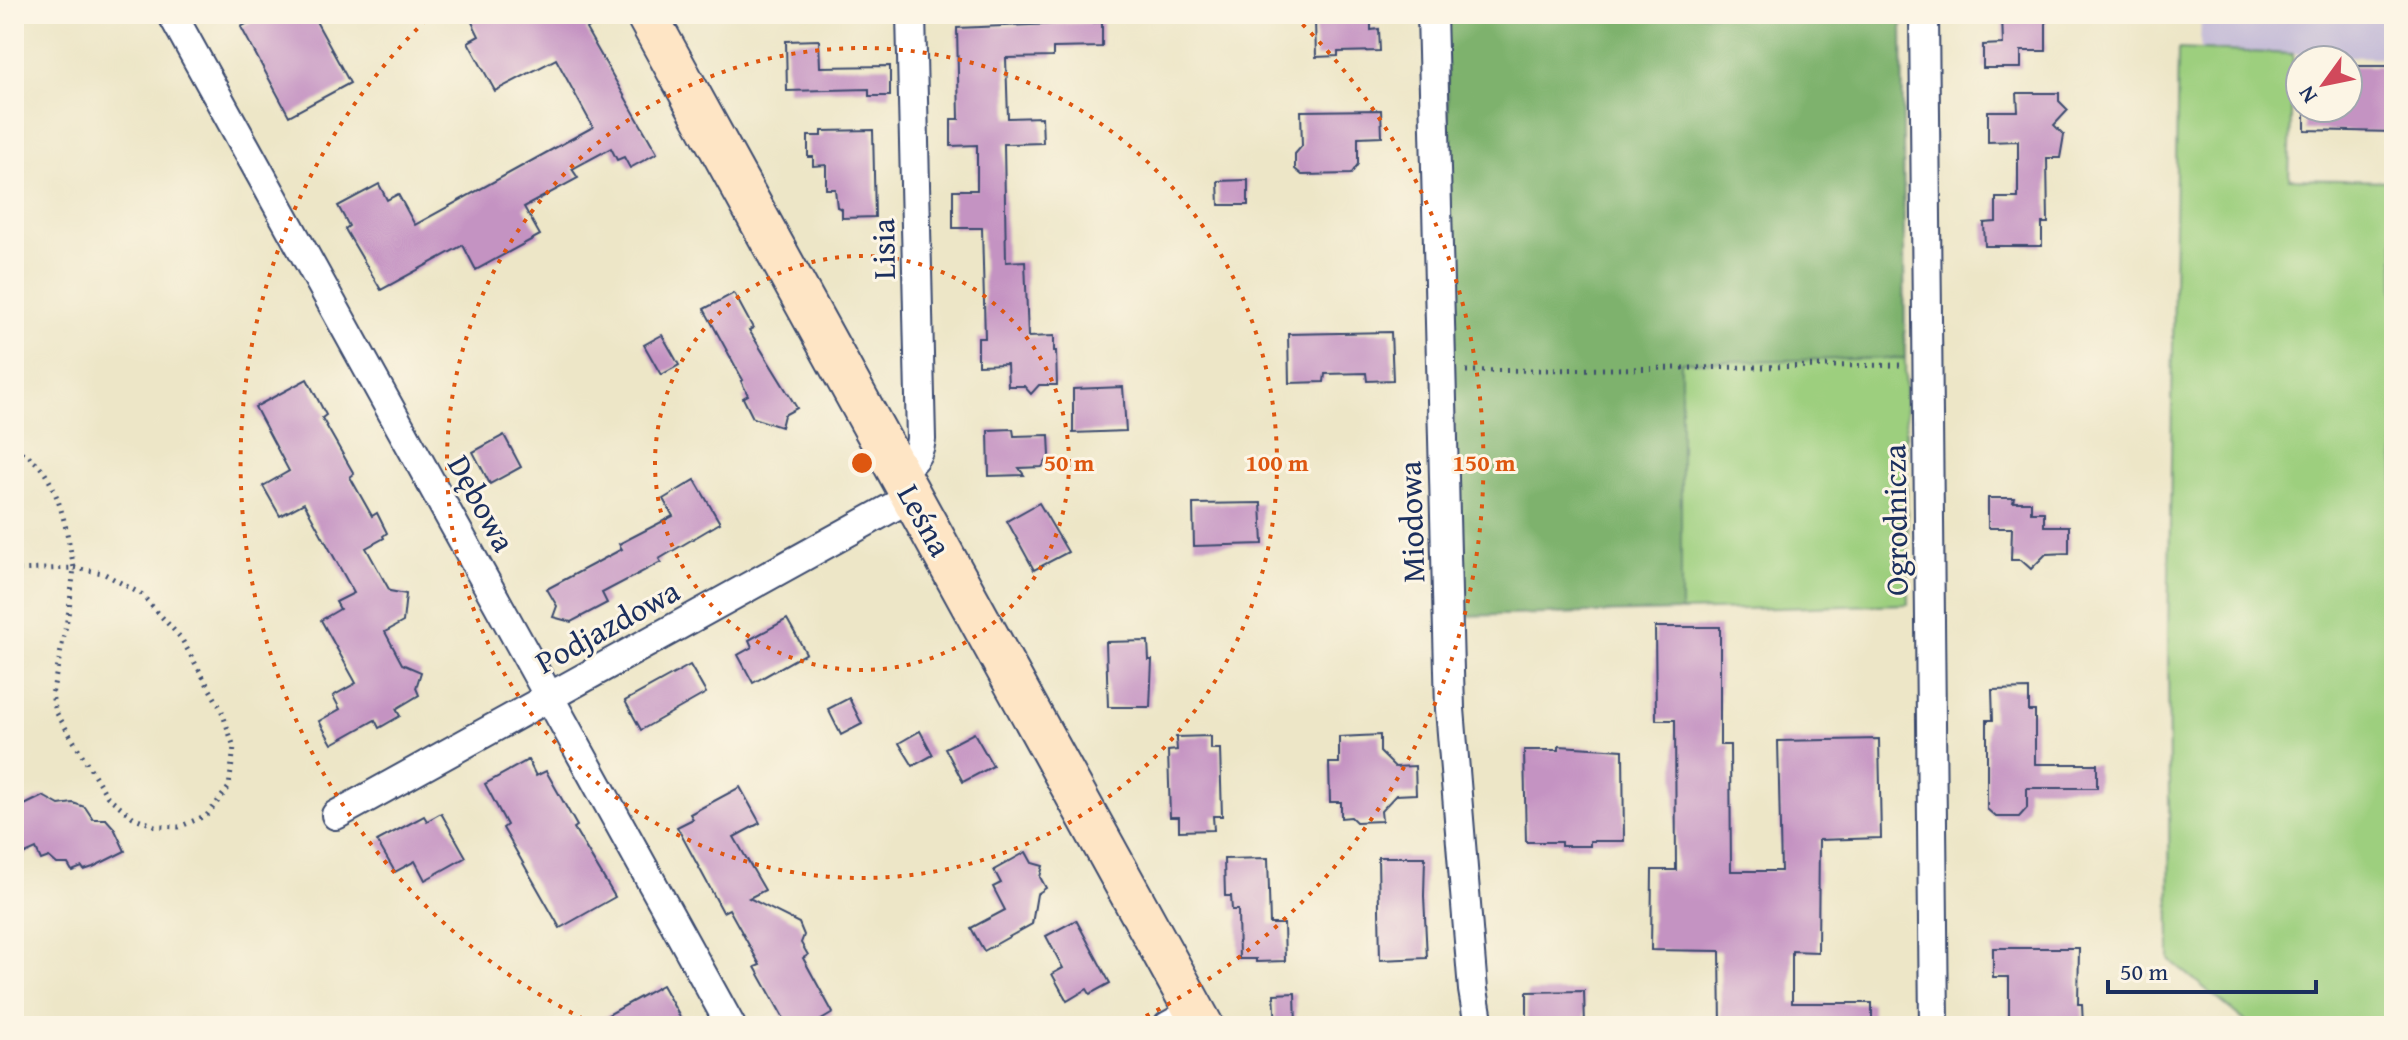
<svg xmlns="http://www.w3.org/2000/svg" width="2408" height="1040" font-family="'Gentium Book Plus',serif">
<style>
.industrial{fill:#c8bfd8}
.green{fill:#9dcf7e;stroke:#5c7f6e;stroke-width:2}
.forest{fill:#7eb26d;stroke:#4c7066;stroke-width:2}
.building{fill:#c493c2}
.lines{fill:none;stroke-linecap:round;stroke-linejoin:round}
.street-casing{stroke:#3a4a6e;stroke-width:32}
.secondary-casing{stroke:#3a4a6e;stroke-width:44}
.path{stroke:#3a4a6e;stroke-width:5;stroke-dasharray:2 6;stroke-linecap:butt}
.street{stroke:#fff;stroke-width:28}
.secondary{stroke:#fee5c5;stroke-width:40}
.ring{fill:none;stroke:#de5710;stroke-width:4;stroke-dasharray:4 8}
.labels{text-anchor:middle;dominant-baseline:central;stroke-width:6;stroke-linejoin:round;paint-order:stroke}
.street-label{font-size:32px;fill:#1b2f5e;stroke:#fcf5e5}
.centre{fill:#de5710;stroke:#fcf5e5;stroke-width:4}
.ring-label{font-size:24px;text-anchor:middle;font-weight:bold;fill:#de5710;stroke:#fcf5e5;stroke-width:6;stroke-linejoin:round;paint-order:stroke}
</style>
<rect width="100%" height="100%" fill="#fcf5e5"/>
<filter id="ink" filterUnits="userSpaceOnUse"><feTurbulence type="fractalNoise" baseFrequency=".0125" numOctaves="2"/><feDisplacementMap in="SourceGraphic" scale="16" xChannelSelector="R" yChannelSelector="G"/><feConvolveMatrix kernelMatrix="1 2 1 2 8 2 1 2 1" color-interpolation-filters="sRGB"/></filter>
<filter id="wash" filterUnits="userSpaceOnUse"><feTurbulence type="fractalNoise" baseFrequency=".006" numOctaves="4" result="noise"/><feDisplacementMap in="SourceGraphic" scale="32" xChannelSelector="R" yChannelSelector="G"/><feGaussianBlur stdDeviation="1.8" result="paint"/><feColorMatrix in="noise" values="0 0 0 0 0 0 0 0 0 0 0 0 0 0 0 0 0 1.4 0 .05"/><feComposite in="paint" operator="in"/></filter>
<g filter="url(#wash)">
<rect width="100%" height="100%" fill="#ede6c7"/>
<polygon class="industrial" points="2201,14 2394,14 2394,58 2200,50"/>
<g class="green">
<polygon points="2178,49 2293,54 2289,179 2394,181 2394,1026 2251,1026 2170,960 2168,637"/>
<polygon points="1905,358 1908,604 1681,611 1681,361"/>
</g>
<polygon class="forest" points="1446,14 1902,14 1905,358 1681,362 1681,611 1458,616"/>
<g id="blocks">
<g class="building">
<polygon points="264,14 312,14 350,83 289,116 241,27"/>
<polygon points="468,14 613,14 586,29 657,153 630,168 624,157 617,160 611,148 572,169 578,178 524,207 540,235 476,270 463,245 381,290 345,229 349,226 338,206 379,184 387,200 398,194 415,225 593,127 556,59 495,91 468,42 479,36"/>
<polygon points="1334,14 1371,14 1371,30 1379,29 1380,51 1338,52 1338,56 1316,57 1315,20 1335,20"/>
<polygon points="2002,14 2040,14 2040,17 2046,17 2046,51 2021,51 2021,68 1983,68 1983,45 2003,44"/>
<polygon points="1102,22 1102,47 1053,48 1053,57 1006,58 1008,118 1042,117 1043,143 1004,144 1006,262 1025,261 1028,337 1054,336 1054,351 1056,351 1057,385 1039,385 1031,394 1024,386 1008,386 1007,364 978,365 978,338 985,338 982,228 953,228 953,190 977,190 977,145 951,146 951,119 959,119 957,28"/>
<polygon points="819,40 820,67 890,66 890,96 869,96 869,89 787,91 786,41"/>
<polygon points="2348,66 2394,66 2394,132 2305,130 2305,108 2348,108"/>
<polygon points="2017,93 2059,93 2059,101 2068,110 2054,125 2064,135 2060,158 2047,158 2048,223 2042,223 2042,246 1985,246 1984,223 1996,222 1996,198 2018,198 2018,141 1988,142 1988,111 2018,111"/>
<polygon points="1381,110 1382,136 1358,137 1358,164 1351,174 1302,175 1295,169 1295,154 1302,146 1301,111"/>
<polygon points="873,130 875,217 842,218 842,209 837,207 835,189 826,189 826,165 813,166 813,157 808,157 808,136 822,136 822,131"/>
<polygon points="1248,180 1248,205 1219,205 1218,181"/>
<polygon points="734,293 753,328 749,330 797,408 784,415 781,427 753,418 743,398 748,395 741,381 743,380 704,309"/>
<polygon points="1391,332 1393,380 1367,381 1366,373 1325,374 1324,382 1289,383 1288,334"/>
<polygon points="662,335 679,365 661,375 644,345"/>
<polygon points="307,379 326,415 322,418 354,474 350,477 372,516 377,513 387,533 383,536 384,538 366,548 390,591 406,594 403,622 385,632 402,664 421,672 416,688 419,695 396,709 400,716 379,728 375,720 332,744 319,721 340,709 333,696 356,683 321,620 340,609 336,602 354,593 304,503 280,516 263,486 289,471 255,407"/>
<polygon points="1123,387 1126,431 1073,433 1073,389"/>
<polygon points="1013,429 1014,436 1049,435 1050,456 1042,467 1019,468 1024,475 989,476 988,430"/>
<polygon points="504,435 521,467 490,484 473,452"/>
<polygon points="695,480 720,523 659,559 661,562 602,593 607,603 571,622 553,617 557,606 547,589 622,549 619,544 673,516 663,499"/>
<polygon points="1988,498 2014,498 2013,502 2031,502 2031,512 2044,512 2044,526 2069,526 2069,553 2046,554 2031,569 2021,560 2011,560 2012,528 1988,528"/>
<polygon points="1039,503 1068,552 1034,570 1007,521"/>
<polygon points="1261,503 1263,544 1194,546 1193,504"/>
<polygon points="787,619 806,653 753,683 738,655 752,647 749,640"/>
<polygon points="1655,627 1720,627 1720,745 1730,745 1731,871 1781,871 1778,741 1879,739 1881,838 1819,840 1818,952 1792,951 1792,1003 1872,1003 1872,1026 1721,1026 1720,951 1651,950 1652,870 1676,870 1675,720 1656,720"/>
<polygon points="1148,641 1149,660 1152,660 1150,707 1108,707 1106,642"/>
<polygon points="690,665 706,693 641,730 625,701"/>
<polygon points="2029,689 2029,711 2035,711 2035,764 2097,764 2097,788 2027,788 2027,808 2019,817 1996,817 1987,809 1987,720 1993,720 1992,690"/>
<polygon points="849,698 862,724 841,735 828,709"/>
<polygon points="920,731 933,755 913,766 899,743"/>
<polygon points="974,733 993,766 963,782 945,748"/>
<polygon points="1380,735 1380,752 1395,767 1415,766 1416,794 1396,795 1381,811 1382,821 1356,822 1351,817 1341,818 1341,802 1330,802 1329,763 1339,763 1339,737"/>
<polygon points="1211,736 1211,749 1220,749 1222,816 1213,816 1214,830 1179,831 1179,817 1170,817 1168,751 1177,750 1176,737"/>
<polygon points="1559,746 1623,750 1624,841 1590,841 1590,846 1561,846 1561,842 1526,842 1524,750 1559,750"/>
<polygon points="528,760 536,776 546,771 577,826 574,828 615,897 560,928 503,828 507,825 485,784"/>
<polygon points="740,787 760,823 734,837 765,890 749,898 799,923 804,935 801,943 808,955 803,958 833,1013 811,1026 788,1026 755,967 760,965 729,909 723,912 677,827 693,819 690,814"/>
<polygon points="43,796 59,805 73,803 85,807 93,819 106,819 114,828 125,851 93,867 84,870 82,867 72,871 68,864 57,864 49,857 41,860 36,849 14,859 14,810"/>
<polygon points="441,813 466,857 425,880 415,861 395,872 377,841 424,816 427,821"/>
<polygon points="1026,852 1032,863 1043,866 1040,877 1046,888 1037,894 1032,924 984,951 971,928 1005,910 993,887 1001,883 994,870"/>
<polygon points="1378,857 1425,857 1424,896 1427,958 1380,960"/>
<polygon points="1268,858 1270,924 1284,924 1285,961 1256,962 1256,959 1239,959 1238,910 1232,910 1231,896 1225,896 1224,859"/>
<polygon points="1076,920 1110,983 1090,994 1087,989 1067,1001 1052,974 1063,968 1046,936"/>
<polygon points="1993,948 2079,948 2078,1004 2082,1004 2083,1026 2009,1026 2009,977 1993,977"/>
<polygon points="662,985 685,1026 588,1026 635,1000"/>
<polygon points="1584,991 1585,1026 1527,1026 1527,992"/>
<polygon points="1295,993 1296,1026 1276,1026 1274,994"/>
</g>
</g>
</g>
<g filter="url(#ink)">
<use href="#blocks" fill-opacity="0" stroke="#3a4a6e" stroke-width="2"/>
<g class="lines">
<g class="street-casing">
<g id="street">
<polyline points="172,14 731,1026"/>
<polyline points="1432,14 1450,709 1473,990 1479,1026"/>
<polyline points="1924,14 1934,1026"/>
<path d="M898,471C912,462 919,456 921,439L911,14"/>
<polyline points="336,815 911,497"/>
<polyline points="1168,1026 1195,1011"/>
</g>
</g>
<g class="secondary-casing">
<polyline id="secondary" points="646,14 1203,1026"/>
</g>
<g class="path">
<polyline points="1466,371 1900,365"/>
<path d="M14,450C19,452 27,454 31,458C60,481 67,534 74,568L14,570"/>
<polygon points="74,568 103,573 141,594 181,638 221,709 234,747 229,787 207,815 179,827 155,826 133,817 107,796 56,712 52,695 69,610"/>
</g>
<use href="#street" class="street"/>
<use href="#secondary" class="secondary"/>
</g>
</g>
<g class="ring">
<circle cx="862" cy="463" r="207"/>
<circle cx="862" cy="463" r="415"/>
<path d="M594 1024A622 622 0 0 1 430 16M1294 16A622 622 0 0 1 1130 1024"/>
</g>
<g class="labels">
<g class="street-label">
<text transform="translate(883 249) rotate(-91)">Lisia</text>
<text transform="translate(482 503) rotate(61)">Dębowa</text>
<text transform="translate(925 520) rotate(61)">Leśna</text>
<text transform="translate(1895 520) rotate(-91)">Ogrodnicza</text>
<text transform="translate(1411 522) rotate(-92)">Miodowa</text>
<text transform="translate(607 626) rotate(-29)">Podjazdowa</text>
</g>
</g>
<circle cx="862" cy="463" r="12" class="centre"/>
<g class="ring-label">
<text x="1069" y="471">50 m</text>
<text x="1277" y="471">100 m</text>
<text x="1484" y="471">150 m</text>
</g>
<rect width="2408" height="1040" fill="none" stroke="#fcf5e5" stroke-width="48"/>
<g transform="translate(2324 84) rotate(237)"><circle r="38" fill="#fcf5e5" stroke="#a2a6af" stroke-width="2"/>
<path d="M0-6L14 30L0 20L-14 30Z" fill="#d1495b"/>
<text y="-12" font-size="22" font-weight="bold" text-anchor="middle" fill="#1b2f5e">N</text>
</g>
<path d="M2108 980v12h208v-12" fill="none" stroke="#1b2f5e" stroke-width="4"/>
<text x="2120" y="980" font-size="24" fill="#1b2f5e" stroke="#fcf5e5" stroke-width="6" paint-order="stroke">50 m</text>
</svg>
